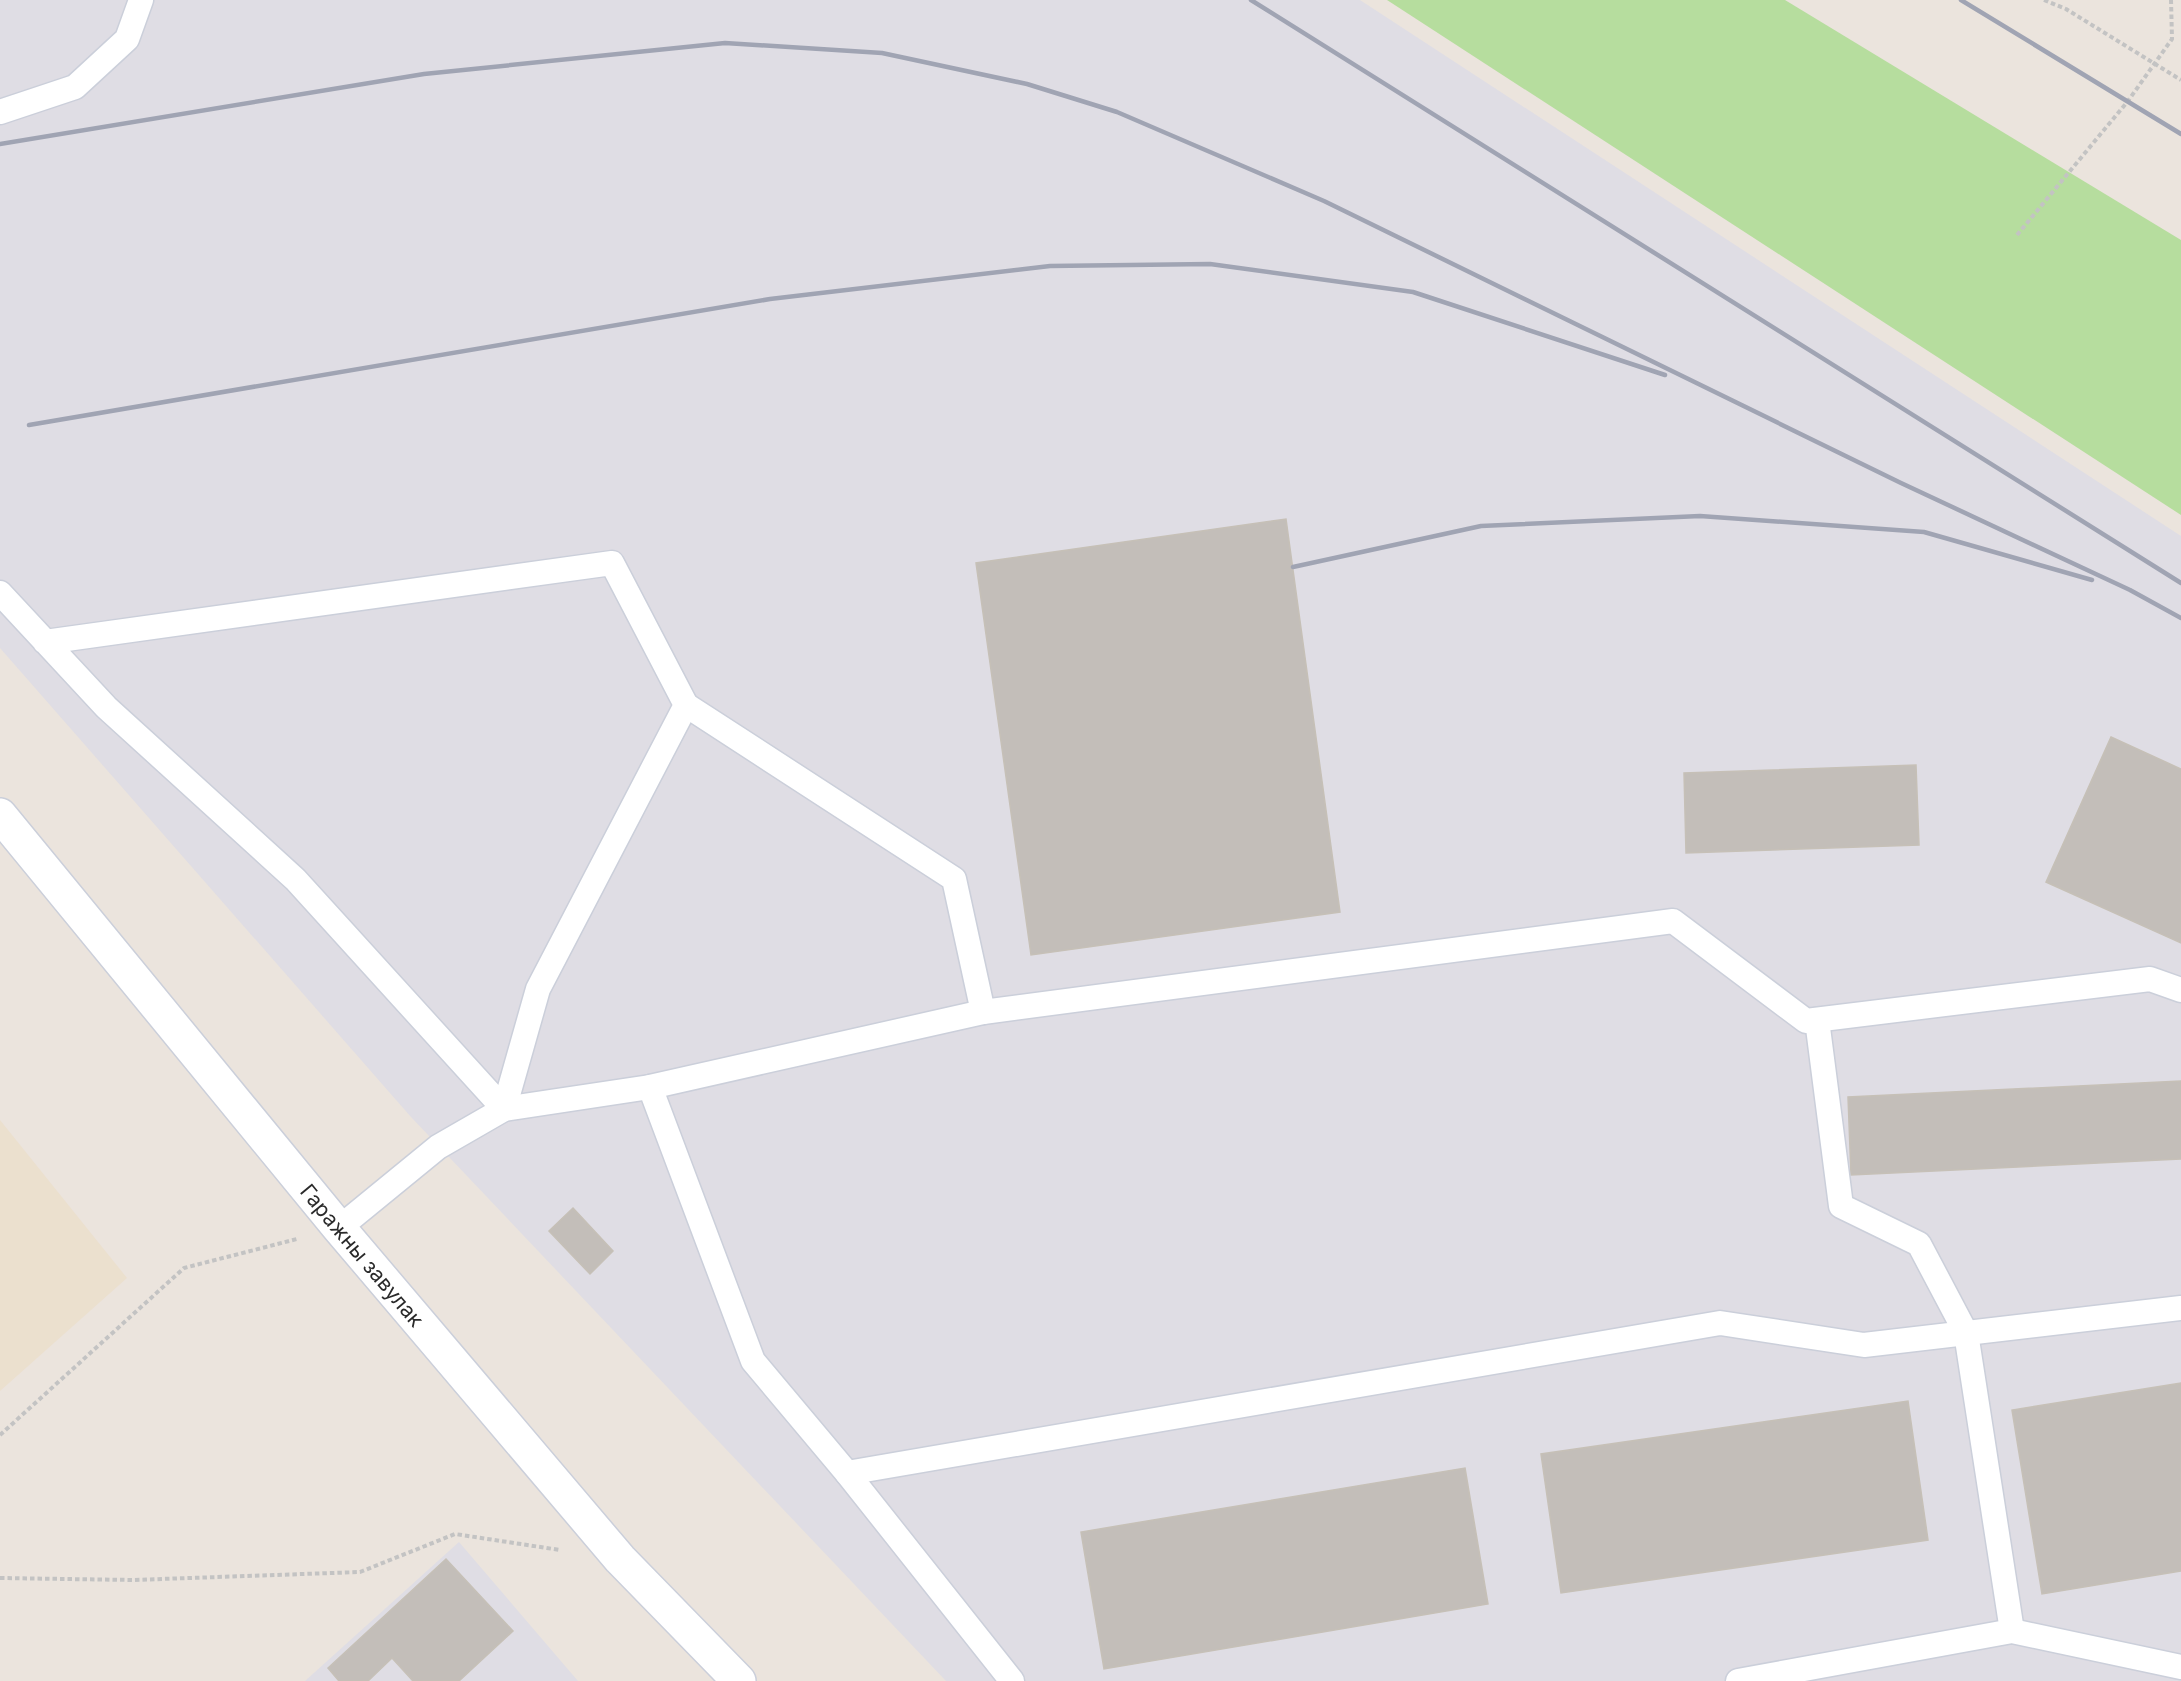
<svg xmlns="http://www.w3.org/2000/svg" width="2181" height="1681" font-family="Inter,sans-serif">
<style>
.industrial{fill:#dfdde4}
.education{fill:#ebe0ce}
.green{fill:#b6dd9e}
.building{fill:#c3beb9;stroke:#c6c0b7;stroke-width:1.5}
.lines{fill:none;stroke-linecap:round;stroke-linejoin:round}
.service-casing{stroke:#cbcfda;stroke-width:27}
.minor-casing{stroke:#cbcfda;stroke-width:36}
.path{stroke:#c3c3c3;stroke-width:4;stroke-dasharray:4.5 3;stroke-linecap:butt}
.service{stroke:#fff;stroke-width:24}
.minor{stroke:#fff;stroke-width:33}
.rail{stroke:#a0a4b3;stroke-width:4.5}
.labels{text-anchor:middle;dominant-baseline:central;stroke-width:5;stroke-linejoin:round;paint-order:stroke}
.street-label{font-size:21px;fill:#2a2a2a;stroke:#fff}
</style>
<rect width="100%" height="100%" fill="#ebe4dd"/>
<g class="industrial">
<polygon points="0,0 1360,0 2181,536 2181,1681 946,1681 411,1117 0,648"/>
<polygon points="459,1542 578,1681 305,1681"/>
</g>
<polygon class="education" points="0,1120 127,1278 0,1391"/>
<polygon class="green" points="1387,0 1785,0 2181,240 2181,515"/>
<g class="building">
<polygon points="1286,519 1340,912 1031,955 976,563"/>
<polygon points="2111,737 2181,769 2181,943 2046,882"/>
<polygon points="1916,765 1919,845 1686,853 1684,773"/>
<polygon points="2181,1081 2181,1159 1851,1175 1848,1097"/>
<polygon points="573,1208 613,1251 590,1274 549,1231"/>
<polygon points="2181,1383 2181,1571 2042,1594 2012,1410"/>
<polygon points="1908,1401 1928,1540 1561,1593 1541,1454"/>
<polygon points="1465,1468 1488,1604 1104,1669 1081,1532"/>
<polygon points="446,1559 513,1631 459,1681 413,1681 392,1658 368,1681 339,1681 328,1668"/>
</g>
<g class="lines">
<g class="service-casing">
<g id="service">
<polyline points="0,112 75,87 127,39 141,0"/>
<polyline points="0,593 106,707 295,879 504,1109 538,989 686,705 612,563 45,642"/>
<polyline points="686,705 954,879 983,1012"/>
<polyline points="1817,1020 1841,1206 1919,1244 1966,1333 2012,1631"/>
<polyline points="650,1087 753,1361 847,1473"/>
<polyline points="339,1228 438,1147 504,1109 650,1087 983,1012 1673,921 1806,1021 2150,979 2181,990"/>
<polyline points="1012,1681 847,1473 1720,1323 1864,1345 2181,1308"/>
<polyline points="1738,1681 2012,1631 2181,1667"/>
</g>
</g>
<g class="minor-casing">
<g id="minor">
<path id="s1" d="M0,815L339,1228L620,1559L739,1681"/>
</g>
</g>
<g class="path">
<polyline points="2044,0 2066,9 2181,80"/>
<polyline points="2017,235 2128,101 2172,39 2171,0"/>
<polyline points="0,1435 184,1268 297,1239"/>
<polyline points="0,1578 133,1580 360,1572 455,1534 560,1550"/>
</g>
<use href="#service" class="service"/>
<use href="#minor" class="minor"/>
<g class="rail">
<polyline points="1251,0 2181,583"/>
<polyline points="1961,0 2181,134"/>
<polyline points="0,144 424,74 725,43 882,53 1027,84 1117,112 1324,201 1901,483 2130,590 2181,618"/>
<polyline points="29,425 770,299 1050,266 1210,264 1413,292 1665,375"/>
<polyline points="1293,567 1481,526 1700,516 1924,532 2092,580"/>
</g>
</g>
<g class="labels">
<g class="street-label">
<text stroke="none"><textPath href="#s1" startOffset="570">Гаражны завулак</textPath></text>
</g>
</g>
</svg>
